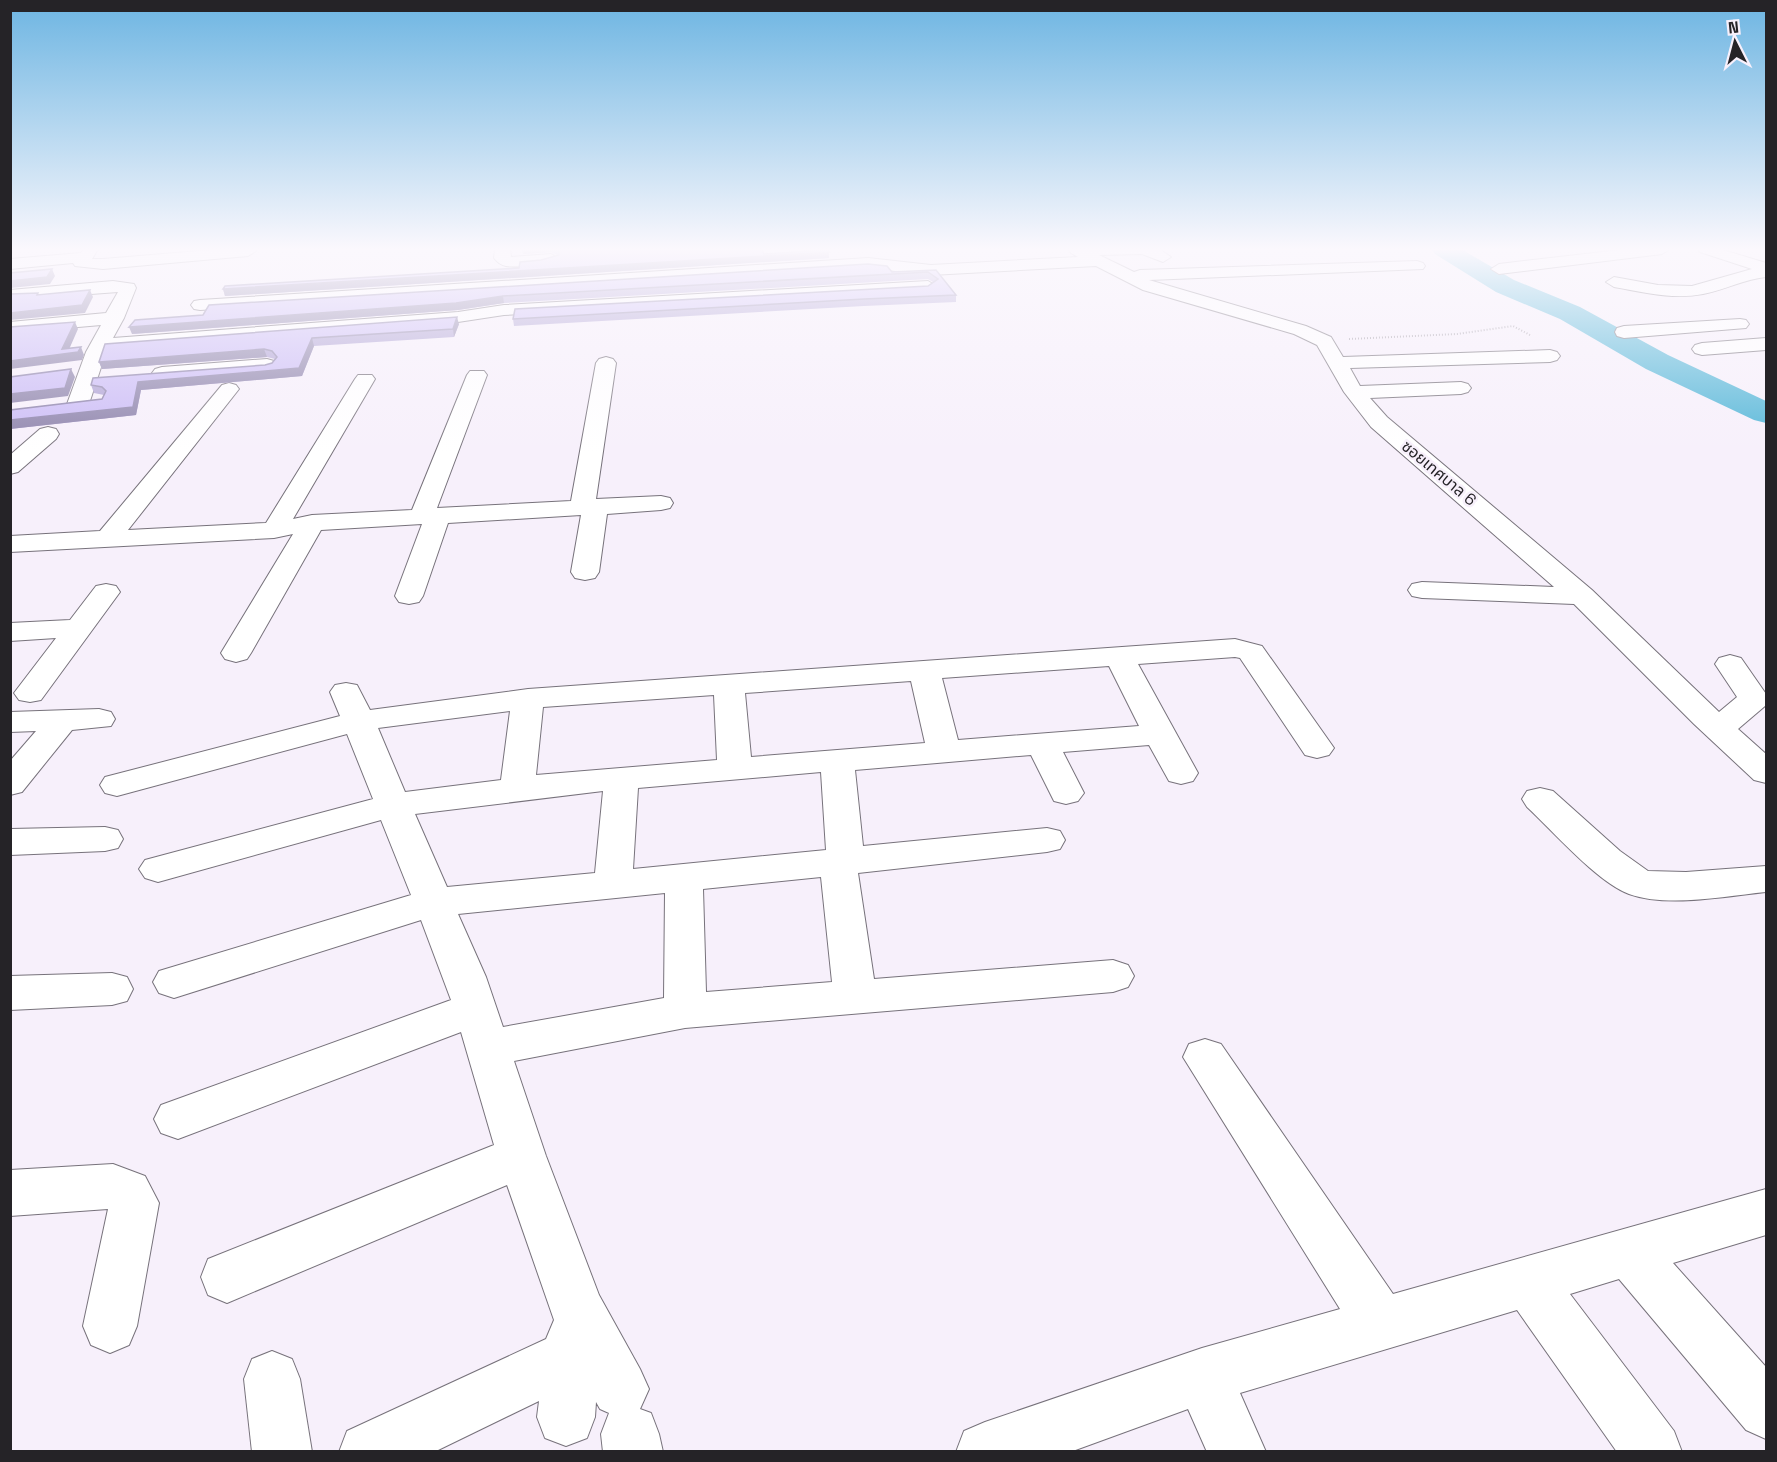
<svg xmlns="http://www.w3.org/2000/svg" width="1777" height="1462" font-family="'Space Grotesk','Noto Sans Thai',sans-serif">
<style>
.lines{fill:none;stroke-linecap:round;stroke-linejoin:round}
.river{fill:#56b7d8;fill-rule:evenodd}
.minor-casing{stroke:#77727b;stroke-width:2}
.path{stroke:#a6a1aa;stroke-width:2;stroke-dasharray:1 2;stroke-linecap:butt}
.minor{fill:#fff;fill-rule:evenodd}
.wall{fill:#afa2d4}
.shaded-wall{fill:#8e84ac}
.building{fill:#cbbcf6;stroke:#8e84ac;stroke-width:1.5}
.labels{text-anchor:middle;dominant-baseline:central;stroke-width:5;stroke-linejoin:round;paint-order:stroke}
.far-street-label{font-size:16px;fill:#252327;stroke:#f7f0fb}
</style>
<rect width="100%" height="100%" fill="#f7f0fb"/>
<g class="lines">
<polygon class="river" points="1432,249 1461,249 1514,280 1580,307 1668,355 1766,401 1766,423 1754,420 1646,369 1560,319 1496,292 1435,254"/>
<g class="minor-casing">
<g id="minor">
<polygon points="84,249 98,249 92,259 103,259 223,249 254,249 256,251 248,256 103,269 75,266 73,263 10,269 10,259 81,253"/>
<path d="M495,249H510L511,257L551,254L559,259C553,265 516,268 506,266C501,265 497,262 494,258Z"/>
<polygon points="1069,249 1159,249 1171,257 1163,262 1142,254 1099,255 1134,272 1140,270 1417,261 1423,263 1425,266 1423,269 1149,280 1306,326 1331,337 1343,357 1550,350 1557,352 1560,356 1557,360 1550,362 1350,368 1360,386 1461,382 1468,384 1471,388 1468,392 1461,394 1370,398 1387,417 1592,590 1719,712 1737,697 1715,664 1719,658 1730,655 1741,658 1766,694 1765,706 1738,729 1766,754 1766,783 1754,780 1694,724 1574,604 1422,598 1412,596 1408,590 1412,584 1422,582 1554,587 1371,427 1344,392 1317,345 1294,334 1143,290 1096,266 931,275 868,268 200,310 194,309 191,305 194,301 200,300 868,258 931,265 1078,257 1071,253"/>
<polygon points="1628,249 1670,249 1662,254 1499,274 1491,269 1499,264"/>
<path d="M1697,249H1720L1766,263V277C1744,279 1725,290 1703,294C1673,300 1643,292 1614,287L1606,282L1614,277L1658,285L1692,286L1752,269L1700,252Z"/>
<polygon points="113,281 134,284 136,288 124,318 113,338 458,312 504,305 928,281 936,286 928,291 504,315 458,322 107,349 89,404 85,408 78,410 71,408 67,404 86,352 101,325 10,333 10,322 106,313 118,292 10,300 10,290"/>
<polygon points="1740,319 1746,320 1749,324 1746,328 1624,338 1617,336 1615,332 1617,328 1624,326"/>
<polygon points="1766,338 1766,350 1702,355 1695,353 1692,349 1695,345 1702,343"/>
<polygon points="606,357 613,359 616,363 596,499 661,496 670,498 673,503 670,508 661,510 607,514 599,572 595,578 585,580 575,578 571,572 581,515 448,523 423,596 419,602 409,604 399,602 395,596 422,524 321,530 251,653 247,659 236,662 225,659 221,653 293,534 274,538 10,552 10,536 100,531 222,385 229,383 236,385 239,389 128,530 266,523 355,379 358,375 372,375 375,379 293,519 312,515 412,510 467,375 470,371 484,371 487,375 437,508 571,501 596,363 599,359"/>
<polygon points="267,359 274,361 277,365 274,369 162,379 155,377 152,373 155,369 162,367"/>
<polygon points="48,427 56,429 59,434 56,439 18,472 10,474 10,455 40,429"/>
<polygon points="106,584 116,586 120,592 41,700 30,702 19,700 14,693 56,638 10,641 10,623 70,620 96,586"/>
<path d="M1235,639L1262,646L1334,748L1329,755L1317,758L1305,755L1240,658L1235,657L1138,664L1198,773L1193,781L1181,784L1169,781L1149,745L1063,752L1084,793L1078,801L1066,804L1054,801L1031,755L855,770L863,846L1047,828L1060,831L1065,840L1060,849L1047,852L858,873L874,979L1113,960L1128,965L1134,976L1128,987L1113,992L685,1028L514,1061L546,1156L599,1295L640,1369L649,1389L640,1409L651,1413L659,1434L663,1452H603L601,1434L609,1413L600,1409L596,1402L595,1417L587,1438L566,1446L545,1438L537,1417L539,1401L434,1452H339L347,1431L546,1339L554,1320L507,1185L227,1303L208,1295L201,1277L208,1259L494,1145L461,1032L178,1139L161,1133L154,1119L161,1105L451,1000L421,920L174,998L159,993L153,982L159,971L411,895L381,820L158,882L145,878L139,869L145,860L373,799L347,734L117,796L105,793L100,785L105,777L340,716L330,692L335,685L346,683L357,685L370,710L528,689ZM1109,666L1139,726L958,740L942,678ZM911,681L925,743L751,757L745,693ZM714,695L717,760L536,775L543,707ZM510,711L501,780L405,792L378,728ZM821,772L826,850L633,869L638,788ZM603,791L595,873L447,887L415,814ZM821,877L832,982L706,992L703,889ZM665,893L664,998L503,1027L486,977L458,914Z"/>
<polygon points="99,709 111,712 115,719 111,726 72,730 22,792 10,795 10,761 36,731 10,732 10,712"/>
<path d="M1540,788L1553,791L1620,851L1648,871L1686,872L1766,866V892C1726,896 1668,908 1629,894C1597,882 1553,831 1527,807L1522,799L1527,791Z"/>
<polygon points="105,827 118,830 123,839 118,848 105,851 10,855 10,829"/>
<polygon points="112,973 127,977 133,989 127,1001 112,1005 10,1010 10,976"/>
<polygon points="1205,1039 1221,1044 1393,1294 1766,1189 1766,1235 1673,1263 1766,1367 1766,1439 1746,1430 1619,1279 1570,1294 1674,1431 1682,1452 1617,1452 1517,1310 1240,1393 1266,1452 1207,1452 1188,1409 1070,1452 956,1452 964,1431 985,1422 1202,1348 1340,1309 1183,1057 1189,1044"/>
<polygon points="113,1164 145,1176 159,1203 137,1326 129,1345 110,1353 91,1345 83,1326 108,1209 10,1216 10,1170"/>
<polygon points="272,1351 292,1359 300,1379 312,1452 252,1452 244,1379 252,1359"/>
</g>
</g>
<polyline class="path" points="1349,339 1457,334 1513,326 1530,335"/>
<use href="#minor" class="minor"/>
</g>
<g class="wall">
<polygon points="522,249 761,249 764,254 829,252 829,258 225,296 223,289 519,268 557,255 551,252 523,254"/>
<polygon points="936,270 956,295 956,302 864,306 514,326 513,319 928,286 933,282 928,279 504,303 458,310 132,334 203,315 892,272"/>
<polygon points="459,324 454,337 314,346 302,376 141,390 136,415 10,429 10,410 102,399 104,395 94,393 91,385 265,365 272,363 275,359 267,357 102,369 99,362 105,344"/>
</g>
<g class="shaded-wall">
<polygon points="522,249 550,249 551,252 523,254"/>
<polygon points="829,252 829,258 225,296 223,289"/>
<polygon points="52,269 55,276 50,284 10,288 10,281"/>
<polygon points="90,290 93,297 85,313 10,320 10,313"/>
<polygon points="503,296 504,303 458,310 132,334 129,327"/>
<polygon points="457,317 459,324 454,337 453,329"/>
<polygon points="75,322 78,329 67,354 81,347 84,355 82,360 10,369 10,361 62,349"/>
<polygon points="312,338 314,346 302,376 141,390 136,415 10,429 10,420 133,407 138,382 299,368"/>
<polygon points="264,349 267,357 102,369 99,362"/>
<polygon points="71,369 75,377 68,396 10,403 10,394"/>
</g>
<g class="building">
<polygon points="555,249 761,249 764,254 828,250 829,252 223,289 225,286 519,268 520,262 541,260 559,255 559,251"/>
<polygon points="868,264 887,266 892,272 936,270 956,295 864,299 513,319 515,309 928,286 938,279 928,272 503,296 456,303 129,327 135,320 203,315 209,305"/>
<polygon points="52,269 47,277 10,281 10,273"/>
<polygon points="90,290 82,305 10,313 10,294 38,293 37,295"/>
<polygon points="457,317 453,329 312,338 299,368 138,382 133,407 10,420 10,410 102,399 106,391 102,387 91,385 93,378 265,365 272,363 277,357 272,351 264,349 99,362 105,344"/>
<polygon points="75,322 62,349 81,347 78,352 10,361 10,327"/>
<polygon points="71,369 65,388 10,394 10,377"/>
</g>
<linearGradient id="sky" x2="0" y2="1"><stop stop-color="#6db5e2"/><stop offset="0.55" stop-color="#fbf8fd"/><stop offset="1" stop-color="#fbf8fd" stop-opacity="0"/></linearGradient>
<rect width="1777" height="453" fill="url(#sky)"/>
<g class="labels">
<g class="far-street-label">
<text transform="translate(1439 473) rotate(40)">ซอยเทศบาล 6</text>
</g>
</g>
<rect width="1777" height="1462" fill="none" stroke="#252327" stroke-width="24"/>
<g transform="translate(1735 42) rotate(354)" stroke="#f7f0fb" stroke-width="4.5" paint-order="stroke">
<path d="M0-4.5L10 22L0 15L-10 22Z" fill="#252327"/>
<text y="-9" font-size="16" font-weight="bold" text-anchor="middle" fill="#252327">N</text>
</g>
</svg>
